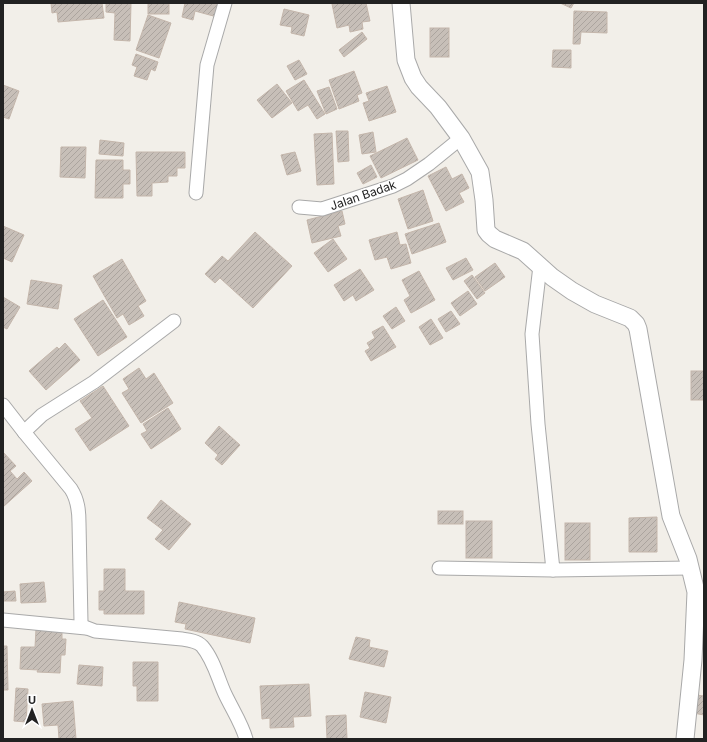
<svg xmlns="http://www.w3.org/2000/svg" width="707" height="742" font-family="Inter,sans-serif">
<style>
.building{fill:url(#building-hatch);stroke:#c4b6ab}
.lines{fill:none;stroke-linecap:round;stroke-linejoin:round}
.minor-casing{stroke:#a9a9a9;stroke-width:15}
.tertiary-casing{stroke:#a9a9a9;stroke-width:19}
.minor{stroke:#fff;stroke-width:13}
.tertiary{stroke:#fff;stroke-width:17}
.labels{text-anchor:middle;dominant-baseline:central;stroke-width:3;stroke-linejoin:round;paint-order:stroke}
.street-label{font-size:12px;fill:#222;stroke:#fff}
</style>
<defs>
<pattern id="building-hatch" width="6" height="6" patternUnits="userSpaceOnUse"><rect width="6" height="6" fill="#c7bfb8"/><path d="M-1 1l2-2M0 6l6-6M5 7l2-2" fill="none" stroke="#aba49e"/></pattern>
</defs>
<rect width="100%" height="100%" fill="#f2efe9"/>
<g class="building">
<polygon points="51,3 102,3 104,18 58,22 57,12 52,13"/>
<polygon points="106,3 131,3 130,41 114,40 115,13 106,12"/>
<rect x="148" y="3" width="21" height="11"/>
<polygon points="185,3 220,3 217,17 195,11 193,20 182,17"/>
<polygon points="335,3 366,3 370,21 362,22 363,29 350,32 349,25 337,28 332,4"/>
<polygon points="560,3 574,3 571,8"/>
<polygon points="284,9 309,15 304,36 291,33 292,27 280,25"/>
<polygon points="574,11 607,12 607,33 581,32 580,44 573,44"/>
<polygon points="148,15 171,23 159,58 136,50"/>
<rect x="430" y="28" width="19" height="29"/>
<polygon points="362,32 367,39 344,57 339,50"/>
<polygon points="553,50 571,50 571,68 552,67"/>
<polygon points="136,54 158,62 155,71 151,69 147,80 134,76 137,67 132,65"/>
<polygon points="299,60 307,74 295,80 287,66"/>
<polygon points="354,71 362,93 357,95 359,101 339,109 329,80"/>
<polygon points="304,80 325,114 317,119 308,105 298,111 286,91"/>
<polygon points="277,84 292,103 272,118 257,100"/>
<polygon points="3,85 19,91 9,119 3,117"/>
<polygon points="387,86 396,112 369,121 363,103 369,101 366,93"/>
<polygon points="329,87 337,109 326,114 317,91"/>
<polygon points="336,131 348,131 349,161 338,162"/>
<polygon points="373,132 376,152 362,154 359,135"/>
<polygon points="332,133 334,184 317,185 314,134"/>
<polygon points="407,138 418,160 381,178 370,156"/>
<polygon points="100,140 124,143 123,156 99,154"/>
<polygon points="61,147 86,147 85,178 60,177"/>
<polygon points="136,152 185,152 185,168 177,168 177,176 168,176 168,182 152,183 152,196 137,196"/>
<polygon points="295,152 301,171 287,175 281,155"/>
<polygon points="96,160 123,160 123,170 130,170 130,184 123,184 123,198 95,198"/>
<polygon points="371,165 377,177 363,184 357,173"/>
<polygon points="446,167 452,179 462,174 469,188 459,193 464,202 446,211 428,176"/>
<polygon points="423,190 433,221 408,229 398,199"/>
<polygon points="342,211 345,224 338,226 341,236 312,243 307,220"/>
<polygon points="439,223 446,242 412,254 405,234"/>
<polygon points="3,226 24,235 12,262 3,258"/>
<polygon points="255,232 292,266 253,308 220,278 215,283 205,274 222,256 228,261"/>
<polygon points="397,232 400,245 406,244 411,263 391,269 387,257 375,260 369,240"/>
<polygon points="333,239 347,259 328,272 314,253"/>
<polygon points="466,258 473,270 453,280 446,268"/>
<polygon points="122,259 146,301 138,306 144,316 129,325 123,314 117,318 93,276"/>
<polygon points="495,263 505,277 485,291 475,277"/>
<polygon points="360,269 374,290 356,301 353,295 344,301 334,285"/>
<polygon points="419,271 435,300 411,313 404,300 410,296 402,280"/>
<polygon points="472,275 485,293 477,299 464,281"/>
<polygon points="31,280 62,285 58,309 27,304"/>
<polygon points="468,291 477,304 460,316 451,303"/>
<polygon points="3,297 20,307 7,329 3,327"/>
<polygon points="103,300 127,337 98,356 74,319"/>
<polygon points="396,307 405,321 392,329 383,316"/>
<polygon points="451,311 460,324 446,332 438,319"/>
<polygon points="431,319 443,338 430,345 419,327"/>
<polygon points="383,326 396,347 371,361 365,351 370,348 367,343 375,338 372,332"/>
<polygon points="65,343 80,360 46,390 29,371 57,347 59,349"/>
<polygon points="139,368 146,379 154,373 173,403 141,423 122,393 129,389 123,379"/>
<rect x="691" y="371" width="13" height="29"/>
<polygon points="103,386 129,426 90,451 75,429 92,418 80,401"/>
<polygon points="168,408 181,429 151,449 141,434 147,431 143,424"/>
<polygon points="219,426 240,445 222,465 215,459 218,455 205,443"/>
<polygon points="3,452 16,466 10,471 17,479 24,472 32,481 3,507"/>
<polygon points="161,500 191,524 169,550 155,539 163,530 147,518"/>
<rect x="438" y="511" width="25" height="13"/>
<polygon points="657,517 657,552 629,552 629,518"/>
<rect x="466" y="521" width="26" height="37"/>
<rect x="565" y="523" width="25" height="37"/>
<polygon points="104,569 125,569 125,591 144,591 144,614 104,614 104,610 99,610 99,591 104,591"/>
<polygon points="44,582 46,602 21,603 20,584"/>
<polygon points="15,591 16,601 3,601 3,592"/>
<polygon points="179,602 255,618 250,643 185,629 186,624 175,622"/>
<polygon points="36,629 62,630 62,639 66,639 65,655 61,655 60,673 37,672 38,670 20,669 21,647 35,647"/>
<polygon points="356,637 370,640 369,647 388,651 384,667 349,659"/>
<polygon points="3,646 7,646 8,690 3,690"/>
<polygon points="133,662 158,662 158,701 137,701 137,686 133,686"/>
<polygon points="79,665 103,667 102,686 77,684"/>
<polygon points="309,684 311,716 293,717 294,727 270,728 270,718 262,719 260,686"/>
<polygon points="16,688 28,689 26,722 14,721"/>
<polygon points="365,692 391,697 386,723 360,717"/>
<polygon points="696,695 704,696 704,715 693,713"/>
<polygon points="73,701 76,739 59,739 58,725 44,726 42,704"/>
<polygon points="346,715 347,739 327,739 326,716"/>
</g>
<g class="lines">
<g class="minor-casing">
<g id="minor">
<polyline points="196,193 207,65 225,3"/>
<polyline points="299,207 322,209 393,186 407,179 429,164 461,138"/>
<polyline points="540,266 532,334 538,424 553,570 690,568"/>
<path d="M3,405L24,432L71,489C78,500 79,511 79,523L81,622L82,626L95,631L182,639C189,640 197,641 202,646C214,660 218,679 225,694C232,709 242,724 246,739"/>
<polyline points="24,432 42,415 94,382 174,321"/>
<polyline points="439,568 553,570"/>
<polyline points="3,620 86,628"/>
</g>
</g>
<g class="tertiary-casing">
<polyline id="tertiary" points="401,3 406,60 413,78 419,87 438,107 461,138 480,172 484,200 486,230 489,234 495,239 523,251 552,277 572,291 595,304 630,318 636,324 638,329 671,516 688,559 696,592 693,660 685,739"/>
</g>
<use href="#minor" class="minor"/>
<use href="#tertiary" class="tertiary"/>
</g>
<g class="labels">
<g class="street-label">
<text transform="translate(363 195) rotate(-19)">Jalan Badak</text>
</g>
</g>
<rect width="707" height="742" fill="none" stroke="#222222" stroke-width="8"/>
<g transform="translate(32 710)" stroke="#ffffff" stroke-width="3" paint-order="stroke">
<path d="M0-3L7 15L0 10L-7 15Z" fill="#222222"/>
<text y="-6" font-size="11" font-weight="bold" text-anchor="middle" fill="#222222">U</text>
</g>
</svg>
